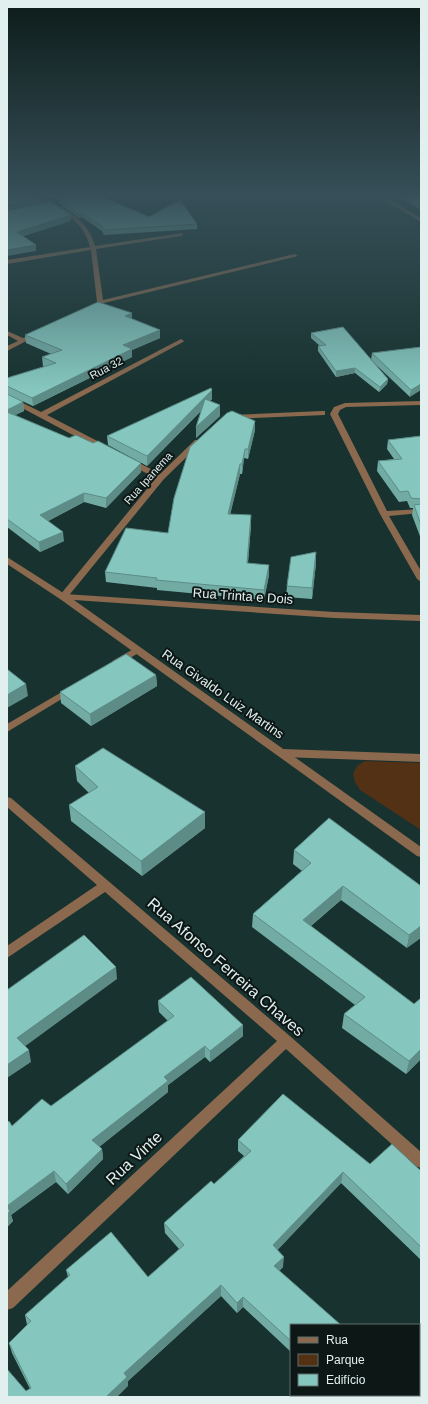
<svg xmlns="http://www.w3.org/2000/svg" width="428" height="1404" font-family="Arial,sans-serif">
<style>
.green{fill:#523114}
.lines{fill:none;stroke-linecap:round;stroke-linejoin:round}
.minor{fill:#8a694e;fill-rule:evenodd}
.tertiary{fill:#8a694e;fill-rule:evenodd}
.wall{fill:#72aba4}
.shaded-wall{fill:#5d8b86}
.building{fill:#85c7bf;stroke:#5d8b86}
.labels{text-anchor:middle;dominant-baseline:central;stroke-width:4;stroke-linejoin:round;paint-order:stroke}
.far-street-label{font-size:11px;fill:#e1f0ee;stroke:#0c1716}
.street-label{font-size:13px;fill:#e1f0ee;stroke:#0c1716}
.near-street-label{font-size:16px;fill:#e1f0ee;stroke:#0c1716}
</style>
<rect width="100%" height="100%" fill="#17322f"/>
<polygon class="green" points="365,761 421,763 421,830 360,790 355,782 353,774 357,766"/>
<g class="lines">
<g class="minor">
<path d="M27,194C35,194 43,198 50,201C71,211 89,223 95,246L183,233V235L181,236L96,249L103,300L295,254L298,256L104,303L88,311L86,310V308L97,302L91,250L7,264V260L90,247C84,223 65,211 44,202C38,199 31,197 27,194Z"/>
<polygon points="375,194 380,194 421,218 421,222"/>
<polygon points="7,331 23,338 35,333 40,334 7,351 7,346 18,341 7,335"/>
<polygon points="181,339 184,341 183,342 47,415 109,447 109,451 103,451 7,400 7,395 41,412"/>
<polygon points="421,401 421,405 346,407 340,410 338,414 387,511 421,509 421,513 389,516 421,571 421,582 417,579 380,514 330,414 334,407 345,403"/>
<polygon points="322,411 325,411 325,415 231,419 227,417 231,415"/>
<polygon points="195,440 198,440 202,442 164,479 66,599 60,599 59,597 60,595 156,478 126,463 126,459 132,459 160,474"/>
<polygon points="137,647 142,650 140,652 120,664 114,664 112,662 114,660"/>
<polygon points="72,686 75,687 77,689 75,691 7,732 7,724"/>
<polygon points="283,749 421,754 421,762 283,757 278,753"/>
<polygon points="7,797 11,798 291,1037 421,1152 421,1168 416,1166 286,1049 13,1308 7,1310 7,1291 277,1041 105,892 7,958 7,946 97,885 7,807"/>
</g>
<polygon class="tertiary" points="7,557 65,594 334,612 421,615 421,621 334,618 74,600 421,847 421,857 417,856 60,599 7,564"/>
</g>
<g class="wall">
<polygon points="7,194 96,194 149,217 197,224 197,229 104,235 102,231 82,217 79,218 59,203 59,199 70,196 54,199 37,195 41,202 7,210"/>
<polygon points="395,194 421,194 421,210"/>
<polygon points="132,313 132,319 160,330 160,338 132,350 132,357 33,406 22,401 23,402 24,411 15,415 69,438 93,443 141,463 141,472 106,508 84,502 48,521 64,541 40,552 7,527 7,378 45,367 43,366 42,357 51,354 26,343 25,335"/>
<polygon points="311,333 388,379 387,384 379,392 355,373 336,377 318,351 318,346 320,346 311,338"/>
<polygon points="421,347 410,397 371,360 372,353"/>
<polygon points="212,390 212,399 210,401 220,416 196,438 201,411 147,466 108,445 107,436"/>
<polygon points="255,430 248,459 244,458 242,474 240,474 230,514 251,525 248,563 269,575 264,600 157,590 157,588 106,582 105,572 168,533"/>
<polygon points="421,436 421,539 412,515 413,508 410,508 407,501 399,502 377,471 378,461 394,459 387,449 388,440"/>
<polygon points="316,563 312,599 286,597 287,586"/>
<polygon points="156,675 157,686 91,726 61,703 60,692"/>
<polygon points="75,766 205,812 205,828 142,876 71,821 69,805 89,793 77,781"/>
<polygon points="294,850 421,886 407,948 341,900 311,926 414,1004 421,998 421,1059 406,1074 342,1028 344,1014 355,1005 252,927 253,914 302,871 293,864"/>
<polygon points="158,1001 243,1025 243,1036 210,1062 205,1057 168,1085 168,1092 99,1147 102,1149 103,1159 68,1194 56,1182 11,1215 13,1221 7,1227 7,1123 12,1126 51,1106 168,1021 159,1012"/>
<polygon points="238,1140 370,1164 421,1171 421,1260 341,1183 277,1250 283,1267 279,1271 291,1325 291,1352 243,1307 237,1313 221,1296 128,1381 128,1386 26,1391 30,1389 12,1353 9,1343 27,1325 25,1315 68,1277 66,1270 148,1277 179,1249 165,1233 164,1223 214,1184 244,1156 238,1151"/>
</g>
<g class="shaded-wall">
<polygon points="54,194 80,194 54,199"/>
<polygon points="40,197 41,202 7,210 7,205"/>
<polygon points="81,213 82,217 79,218 79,214"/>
<polygon points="71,215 71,221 18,238 17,232"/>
<polygon points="36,245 36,251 7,256 7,250"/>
<polygon points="132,313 132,321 125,316"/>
<polygon points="160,330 160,338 132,350 132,357 33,406 32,398 123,345"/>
<polygon points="355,368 355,373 336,377 336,371"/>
<polygon points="388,379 387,384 379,392 380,387"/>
<polygon points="421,384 421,390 410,397 411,390"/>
<polygon points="212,390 212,399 147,466 147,456"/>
<polygon points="23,402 24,411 7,419 7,410"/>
<polygon points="220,405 220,416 196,438 196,427"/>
<polygon points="255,421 255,430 248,459 248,449"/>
<polygon points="245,449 244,458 242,474 242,464"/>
<polygon points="141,463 141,472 106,508 106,498"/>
<polygon points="240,464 240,474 228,524 228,514"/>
<polygon points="84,493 84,502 41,525 40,515"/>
<polygon points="251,515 251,525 247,573 247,563"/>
<polygon points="63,532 64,541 40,552 39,542"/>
<polygon points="316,552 316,563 312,599 312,588"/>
<polygon points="269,565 269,575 264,600 264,590"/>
<polygon points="156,675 157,686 91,726 90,714"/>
<polygon points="26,684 28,696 7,708 7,695"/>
<polygon points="205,812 205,828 142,876 141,861"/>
<polygon points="343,886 341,900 302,933 303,920"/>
<polygon points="421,926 421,938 407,948 409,935"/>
<polygon points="116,967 117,979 20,1050 17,1038"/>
<polygon points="243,1025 243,1036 210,1062 210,1051"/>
<polygon points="205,1046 205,1057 168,1085 168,1092 94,1151 92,1140 164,1077"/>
<polygon points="421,1049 421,1059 406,1074 409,1061"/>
<polygon points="29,1050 31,1062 7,1078 7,1065"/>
<polygon points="102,1149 103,1159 68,1194 66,1184"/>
<polygon points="54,1171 56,1182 11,1215 13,1221 7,1227 7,1206"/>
<polygon points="343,1172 341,1183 272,1256 273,1245"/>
<polygon points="284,1257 283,1267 273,1277 274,1266"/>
<polygon points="221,1285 221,1296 128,1381 128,1386 117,1397 106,1397 124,1373"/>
<polygon points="243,1297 243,1307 237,1313 237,1303"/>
</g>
<g class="building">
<polygon points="7,194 34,194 40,197 7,205"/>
<polygon points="78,194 96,194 149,217 180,200 197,224 104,230 102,226 81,213 79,214 59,199"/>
<polygon points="403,194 421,194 421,205"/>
<polygon points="49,201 71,215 17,232 36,245 7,250 7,211"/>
<polygon points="98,302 132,313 125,316 160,330 123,345 132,349 32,398 7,386 7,378 56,363 42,357 62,350 25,335"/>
<polygon points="343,327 388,379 380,387 355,368 336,371 318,346 326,345 311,333"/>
<polygon points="421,347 421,384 411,390 372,353"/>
<polygon points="211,388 212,390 147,456 107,436"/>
<polygon points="7,394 23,402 7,410"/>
<polygon points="205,399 220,405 196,427"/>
<polygon points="232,411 255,421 248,449 245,449 242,464 240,464 228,514 251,515 247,563 269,565 264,590 156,580 157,578 105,572 126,528 168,533 174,498 190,447 227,413"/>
<polygon points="7,412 69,438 76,435 93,443 98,441 141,463 106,498 84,493 40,515 63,532 39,542 7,519"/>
<polygon points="421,436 421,499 411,498 408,491 400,492 378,461 402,459 388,440"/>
<polygon points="421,504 421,525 414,505"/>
<polygon points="316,552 312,588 287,586 291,557"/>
<polygon points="126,654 156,675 90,714 60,692"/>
<polygon points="7,669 26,684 7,695"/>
<polygon points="103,748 205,812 141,861 69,805 98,787 75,766"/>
<polygon points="329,818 421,886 421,926 409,935 343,886 303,920 414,1004 421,998 421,1049 409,1061 344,1014 365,997 253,914 311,863 294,850"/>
<polygon points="84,935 116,967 17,1038 29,1050 7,1065 7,990"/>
<polygon points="191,977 243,1025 210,1051 205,1046 164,1077 168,1081 92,1140 102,1149 66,1184 54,1171 7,1206 7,1123 9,1121 12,1126 42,1099 51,1106 174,1016 158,1001"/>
<polygon points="283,1094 370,1164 392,1144 421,1171 421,1247 343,1172 273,1245 284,1257 274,1266 341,1325 291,1325 291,1341 243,1297 237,1303 221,1285 124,1373 127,1377 106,1397 7,1397 7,1369 26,1391 31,1388 9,1343 31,1321 25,1315 70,1275 66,1270 111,1232 148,1277 184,1245 164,1223 211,1181 214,1184 251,1151 238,1140"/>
<polygon points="7,1207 10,1211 7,1214"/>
</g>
<linearGradient id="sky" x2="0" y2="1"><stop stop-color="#0d1c1a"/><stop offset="0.5" stop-color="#364f58"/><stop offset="1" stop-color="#364f58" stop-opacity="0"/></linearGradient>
<rect width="428" height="390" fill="url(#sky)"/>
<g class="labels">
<g class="far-street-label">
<text transform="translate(106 368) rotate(-28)">Rua 32</text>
<text transform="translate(148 478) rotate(-48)">Rua Ipanema</text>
</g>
<g class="street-label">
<text transform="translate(243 596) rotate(4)">Rua Trinta e Dois</text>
<text transform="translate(223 694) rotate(35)">Rua Givaldo Luiz Martins</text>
</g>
<g class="near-street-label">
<text transform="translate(226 967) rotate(41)">Rua Afonso Ferreira Chaves</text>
<text transform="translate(134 1158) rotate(-43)">Rua Vinte</text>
</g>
</g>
<rect width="428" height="1404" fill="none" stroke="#e1f0ee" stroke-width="16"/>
<rect x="290" y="1324" width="130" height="72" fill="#0c1716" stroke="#616e6c"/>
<rect x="298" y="1337" width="20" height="6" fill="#8a694e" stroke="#616e6c"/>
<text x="326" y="1344" font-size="12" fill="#e1f0ee">Rua</text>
<rect x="298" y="1354" width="20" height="12" fill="#523114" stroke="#616e6c"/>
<text x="326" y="1364" font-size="12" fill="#e1f0ee">Parque</text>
<rect x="298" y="1374" width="20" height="12" fill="#85c7bf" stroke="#616e6c"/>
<text x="326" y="1384" font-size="12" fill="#e1f0ee">Edifício</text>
</svg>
